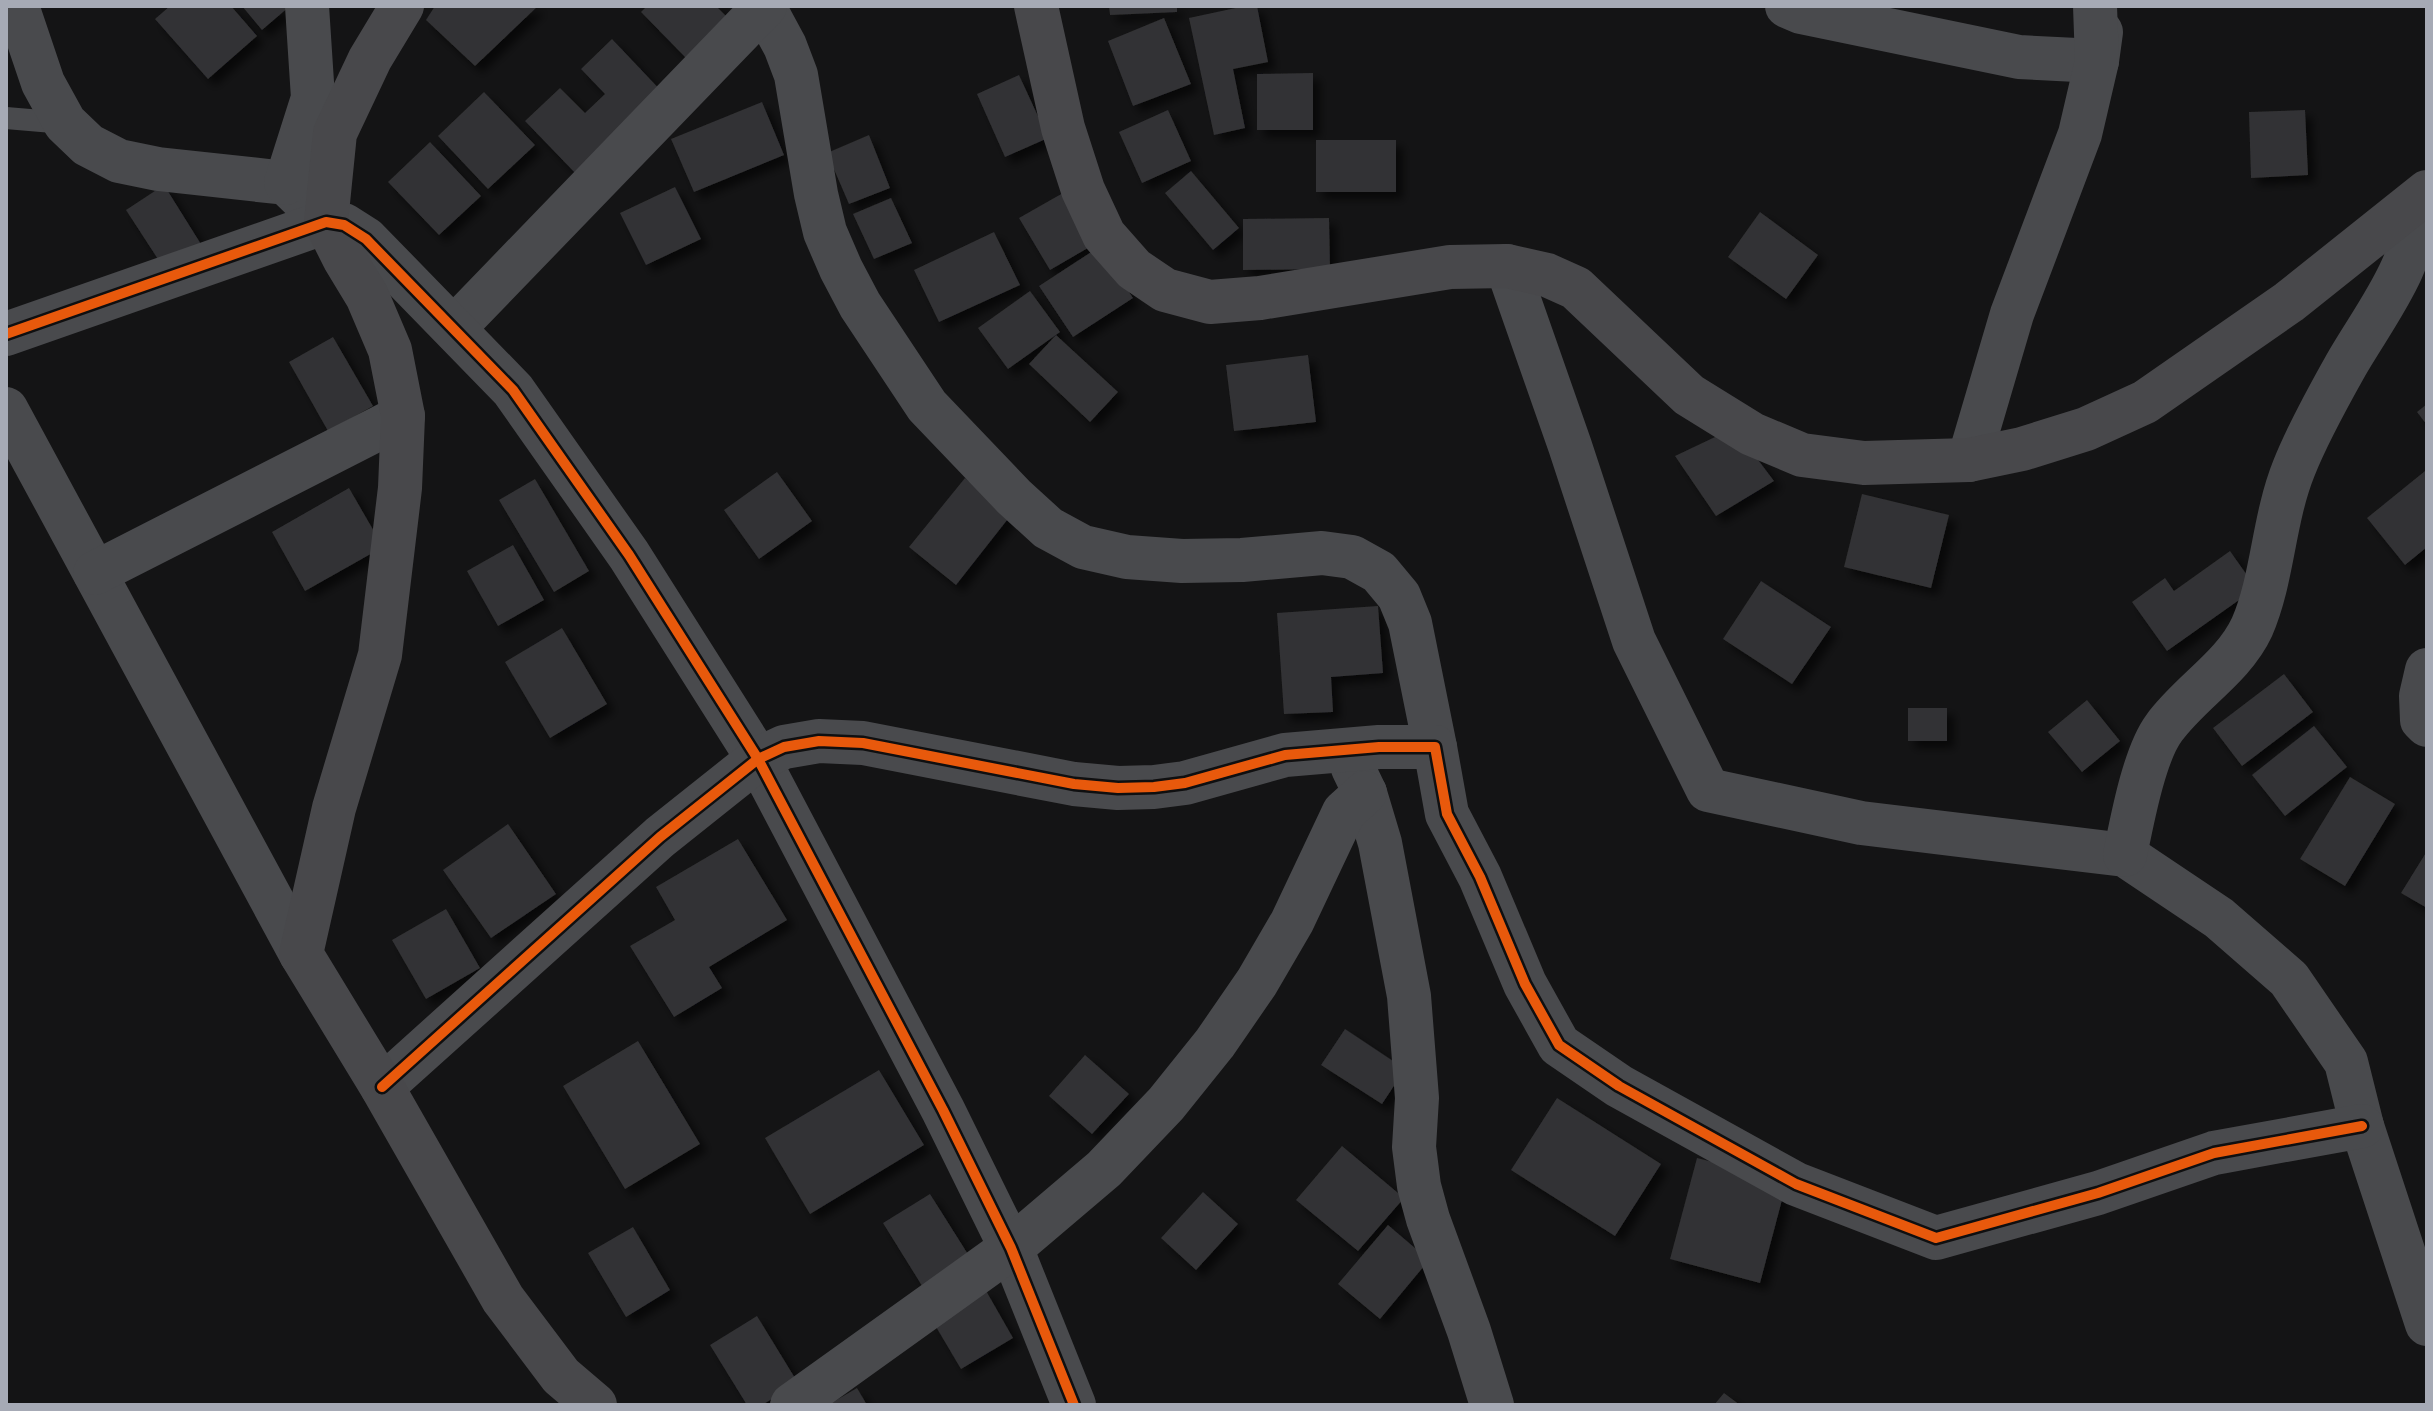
<svg xmlns="http://www.w3.org/2000/svg" width="2433" height="1411" font-family="'Fira Sans',sans-serif">
<style>
.building{fill:#323234;filter:url(#shadow)}
.lines{fill:none;stroke-linecap:round;stroke-linejoin:round}
.lane{stroke:#494a4d;stroke-width:22}
.street{stroke:#494a4d;stroke-width:44}
.secondary{stroke:#48484b;stroke-width:44}
.cycleway-casing{stroke:#0f0f10;stroke-width:15}
.cycleway{stroke:#e8590c;stroke-width:10}
</style>
<defs>
<filter id="shadow"><feDropShadow dx="7" dy="7" stdDeviation="4" flood-color="#0009"/></filter>
</defs>
<rect width="100%" height="100%" fill="#141415"/>
<g class="building">
<polygon points="170,6 231,6 257,36 208,79 155,19"/>
<polygon points="242,6 290,6 262,30"/>
<polygon points="435,6 538,6 475,66 426,20"/>
<polygon points="647,6 716,6 728,18 686,58 641,12"/>
<polygon points="1109,6 1177,6 1177,12 1110,15"/>
<polygon points="1245,6 1257,6 1268,62 1233,69 1245,128 1214,135 1189,18"/>
<polygon points="1164,18 1191,84 1133,106 1108,41"/>
<polygon points="612,39 666,96 579,177 525,121 560,88 585,113 605,94 581,69"/>
<polygon points="1313,73 1313,130 1257,130 1257,74"/>
<polygon points="1019,75 1048,138 1005,157 977,94"/>
<polygon points="484,92 535,145 488,189 438,136"/>
<polygon points="762,102 784,155 694,192 671,139"/>
<polygon points="1168,110 1191,161 1142,183 1119,132"/>
<polygon points="2305,110 2308,175 2251,178 2249,112"/>
<polygon points="869,135 890,188 849,204 827,153"/>
<rect x="1316" y="140" width="80" height="52"/>
<polygon points="430,142 481,196 439,235 388,182"/>
<polygon points="1191,171 1239,228 1213,250 1165,193"/>
<polygon points="164,185 204,249 167,273 126,210"/>
<polygon points="675,187 701,239 646,265 620,213"/>
<polygon points="1063,193 1093,245 1050,270 1019,218"/>
<polygon points="891,198 912,243 874,259 853,214"/>
<polygon points="1760,212 1818,255 1786,299 1728,257"/>
<polygon points="1329,218 1330,269 1243,270 1243,219"/>
<polygon points="994,232 1020,285 939,322 914,270"/>
<polygon points="1099,247 1133,298 1073,337 1039,286"/>
<polygon points="1030,291 1060,332 1008,369 978,328"/>
<polygon points="1056,335 1118,392 1090,422 1029,364"/>
<polygon points="333,337 373,406 328,431 289,362"/>
<polygon points="1308,355 1316,422 1234,431 1226,365"/>
<polygon points="2427,404 2427,425 2417,412"/>
<polygon points="1734,428 1774,481 1716,516 1675,456"/>
<polygon points="2425,471 2427,474 2427,547 2405,565 2367,518"/>
<polygon points="777,472 812,521 759,559 724,510"/>
<polygon points="965,478 1011,515 956,585 909,547"/>
<polygon points="535,479 589,571 554,592 499,500"/>
<polygon points="349,488 383,547 305,591 272,532"/>
<polygon points="1862,494 1949,515 1931,588 1844,567"/>
<polygon points="513,545 544,600 498,626 467,571"/>
<polygon points="2230,551 2256,588 2167,651 2132,602 2165,578 2174,591"/>
<polygon points="1761,581 1831,627 1792,684 1723,639"/>
<polygon points="1378,606 1383,673 1331,677 1333,712 1284,714 1277,613"/>
<polygon points="562,628 607,704 550,738 505,662"/>
<polygon points="2284,674 2313,712 2242,766 2213,728"/>
<polygon points="2087,700 2120,741 2082,772 2048,732"/>
<rect x="1908" y="708" width="39" height="33"/>
<polygon points="2314,726 2347,767 2285,816 2252,775"/>
<polygon points="2350,777 2395,804 2345,886 2300,859"/>
<polygon points="508,824 556,894 491,938 443,870"/>
<polygon points="738,839 787,920 709,967 722,988 674,1017 630,946 675,920 656,887"/>
<polygon points="2427,851 2427,908 2401,893"/>
<polygon points="446,909 480,968 426,999 392,940"/>
<polygon points="1345,1029 1405,1069 1382,1104 1321,1065"/>
<polygon points="638,1041 700,1144 625,1189 563,1086"/>
<polygon points="1085,1055 1129,1094 1092,1134 1049,1096"/>
<polygon points="879,1070 924,1145 810,1214 765,1138"/>
<polygon points="1557,1098 1661,1164 1615,1236 1511,1170"/>
<polygon points="1342,1146 1404,1198 1358,1251 1296,1200"/>
<polygon points="1697,1158 1787,1181 1760,1283 1670,1259"/>
<polygon points="1203,1192 1238,1224 1196,1270 1161,1238"/>
<polygon points="930,1194 971,1259 924,1289 883,1223"/>
<polygon points="1388,1225 1429,1260 1380,1319 1338,1284"/>
<polygon points="633,1227 670,1290 626,1317 588,1253"/>
<polygon points="985,1289 1013,1338 961,1369 932,1320"/>
<polygon points="757,1316 798,1383 762,1405 747,1405 710,1345"/>
<polygon points="857,1388 867,1405 828,1405"/>
<polygon points="1724,1393 1740,1405 1714,1405"/>
</g>
<g class="lines">
<polyline class="lane" points="6,118 65,123"/>
<g class="street">
<polyline points="17,6 43,83 65,123 88,145 119,161 158,169 286,183 326,222"/>
<polyline points="1787,6 1801,12 2019,57 2097,61 2101,32"/>
<polyline points="764,7 785,46 796,75 816,194 825,232 841,269 860,305 927,406 1014,497 1048,528 1083,547 1127,557 1182,561 1242,560 1322,553 1352,557 1379,572 1399,596 1410,623 1435,747"/>
<polyline points="286,183 313,98 307,6"/>
<polyline points="1507,266 1570,446 1634,641 1708,790 1861,823 2125,855 2219,918 2289,979 2346,1062 2362,1126 2427,1324"/>
<polyline points="454,328 765,6"/>
<polyline points="6,334 326,222 344,225 366,239 513,390 629,555 758,759 943,1110 1011,1248 1074,1405"/>
<polyline points="6,409 301,954"/>
<polyline points="1969,460 2012,314 2080,134 2097,61 2095,6"/>
<polyline points="95,573 403,416"/>
<polyline points="2427,670 2421,696 2422,720 2427,725"/>
<polyline points="1353,768 1365,793 1380,843 1409,996 1417,1098 1414,1147 1419,1186 1428,1219 1469,1331 1492,1405"/>
<path d="M2125,855C2132,821 2144,755 2164,728C2190,692 2233,668 2252,627C2273,579 2273,520 2294,468C2307,435 2328,397 2346,365C2376,313 2418,263 2418,200"/>
<polyline points="382,1087 660,837 758,759 784,747 819,741 863,743 1074,784 1118,788 1154,787 1185,783 1285,755 1379,747 1435,747 1447,814 1480,877 1525,984 1559,1045 1619,1086 1796,1184 1936,1238 2098,1193 2214,1153 2362,1126"/>
<polyline points="792,1405 1011,1248 1104,1169 1166,1104 1215,1043 1257,982 1292,922 1344,812 1365,793"/>
</g>
<g class="secondary">
<polyline points="402,6 370,59 335,133 326,222 344,258 367,296 390,350 403,416 400,488 380,655 334,808 301,954 382,1087 503,1299 561,1376 595,1405"/>
<polyline points="1036,6 1063,128 1083,190 1104,235 1134,269 1165,290 1210,302 1260,298 1450,267 1507,266 1547,275 1576,288 1689,395 1752,434 1802,455 1864,463 1969,460 2022,449 2086,429 2145,402 2289,302 2427,192"/>
</g>
<g class="cycleway-casing">
<g id="cycleway">
<polyline points="6,334 326,222 344,225 366,239 513,390 629,555 758,759 943,1110 1011,1248 1074,1405"/>
<polyline points="382,1087 660,837 758,759 784,747 819,741 863,743 1074,784 1118,788 1154,787 1185,783 1285,755 1379,747 1435,747 1447,814 1480,877 1525,984 1559,1045 1619,1086 1796,1184 1936,1238 2098,1193 2214,1153 2362,1126"/>
</g>
</g>
<use href="#cycleway" class="cycleway"/>
</g>
<rect width="2433" height="1411" fill="none" stroke="#a6aab5" stroke-width="16"/>
</svg>
